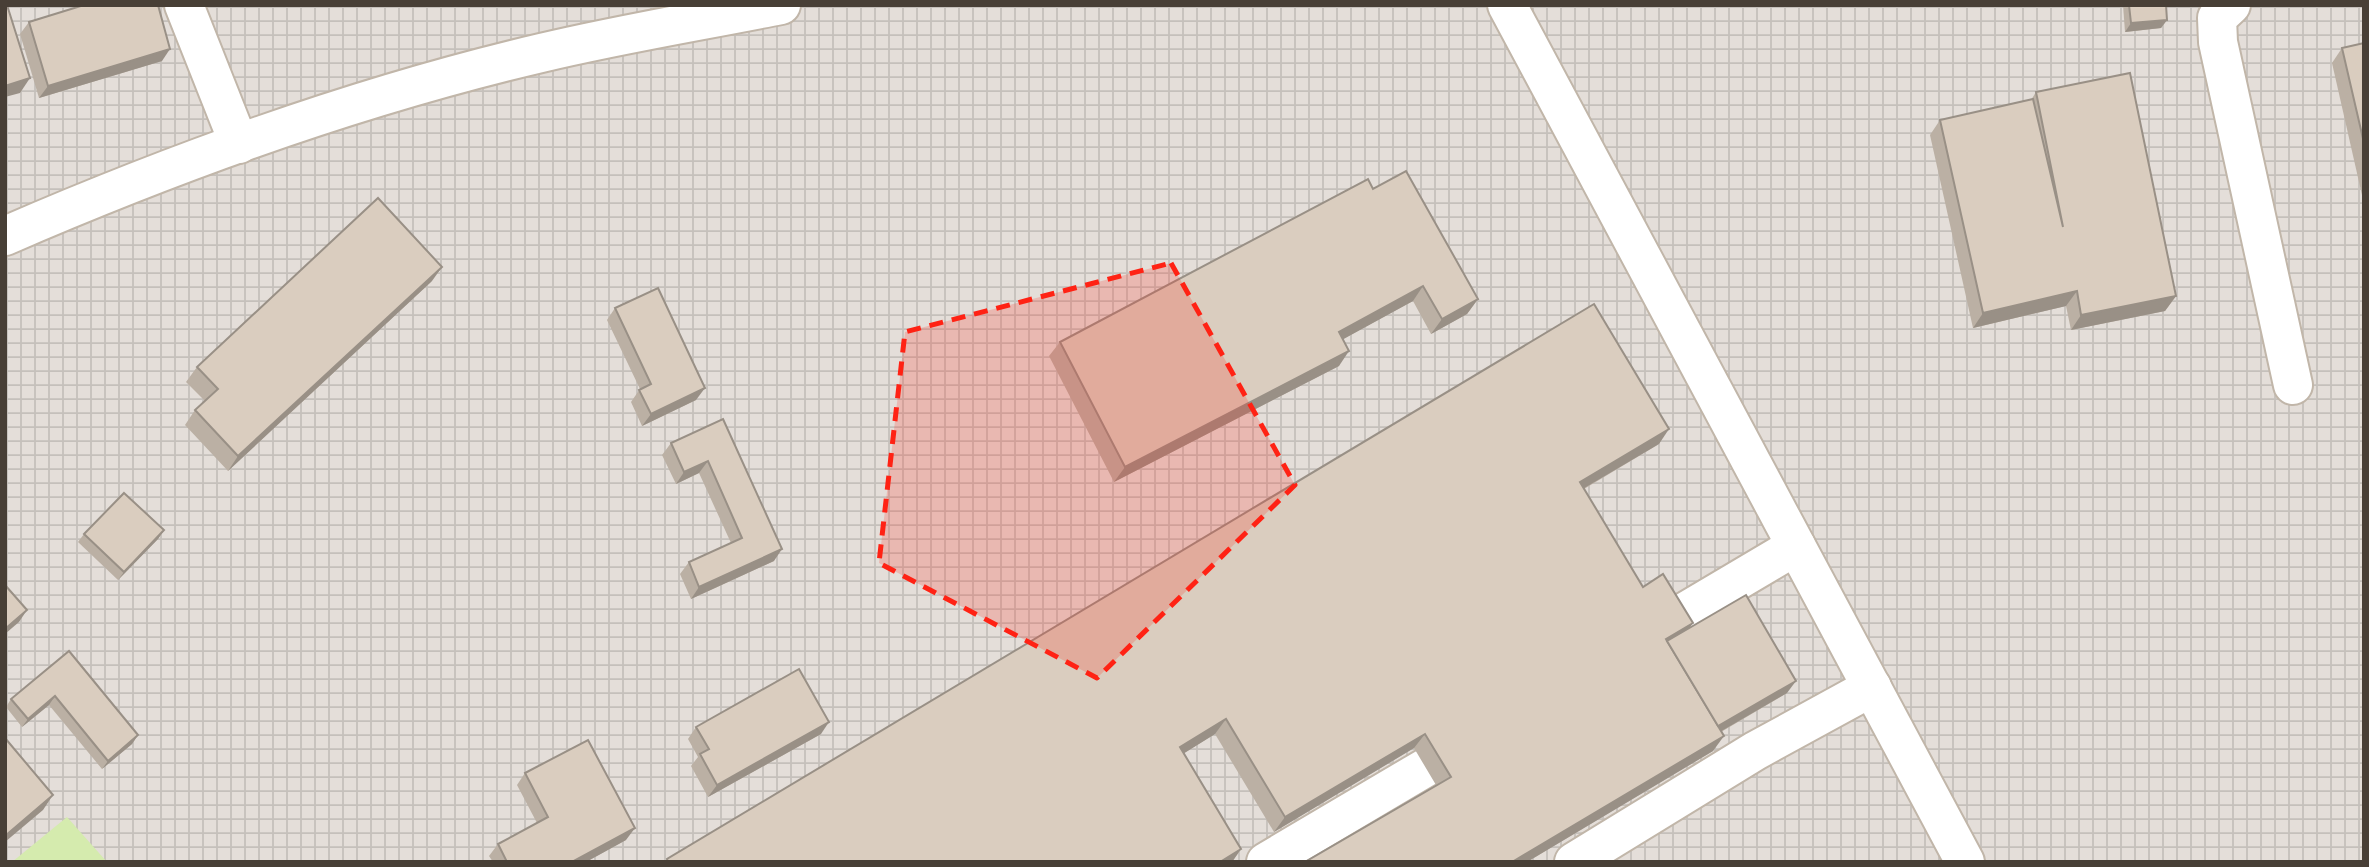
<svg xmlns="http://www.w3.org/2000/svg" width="2369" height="867" font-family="Barlow,sans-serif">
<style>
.industrial{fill:url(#industrial-grid)}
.green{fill:#d5ebae}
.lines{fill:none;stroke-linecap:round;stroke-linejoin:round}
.minor-casing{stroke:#c1b6a9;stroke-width:42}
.minor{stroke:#fff;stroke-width:38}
.wall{fill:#bbb0a4}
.shaded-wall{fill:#999086}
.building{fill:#dacdbf;stroke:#999086;stroke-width:2}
.marked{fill:#ff2214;fill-opacity:0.2;stroke:#ff2214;stroke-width:5;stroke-dasharray:14 9;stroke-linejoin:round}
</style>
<defs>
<pattern id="industrial-grid" width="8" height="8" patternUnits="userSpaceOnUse" patternTransform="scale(1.75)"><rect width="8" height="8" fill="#e4ded9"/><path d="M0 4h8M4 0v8" fill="none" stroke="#c5c0bb"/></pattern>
</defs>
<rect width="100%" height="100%" fill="#f4efe8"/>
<rect class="industrial" x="5" y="5" width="2359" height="857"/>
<polygon class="green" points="67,817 107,862 12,862"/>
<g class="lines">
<g class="minor-casing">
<g id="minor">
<polyline points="184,5 239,144"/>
<polyline points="1507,5 1965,862"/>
<polyline points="2231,5 2217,18 2218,42 2293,385"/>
<path d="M5,236C178,161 358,96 541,53C620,34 701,21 781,5"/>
<polyline points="1671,620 1796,546"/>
<polyline points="1266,862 1425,768"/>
<polyline points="1574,862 1755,751 1872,687"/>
</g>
</g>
<use href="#minor" class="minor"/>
</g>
<g class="wall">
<polygon points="2123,5 2166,5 2167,20 2161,28 2125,32"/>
<polygon points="29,22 162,61 39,98 20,34"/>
<polygon points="2364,43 2364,204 2332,63 2342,48"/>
<polygon points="2036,92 2176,296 2165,311 2071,330 2066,306 1973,328 1930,135 1940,120 2031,100"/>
<polygon points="1373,189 1478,299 1467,314 1431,334 1413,301 1343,339 1339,366 1114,482 1049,356 1060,342"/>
<polygon points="432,281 228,471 185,425 195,410 205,401 186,382 197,367"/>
<polygon points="615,308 696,400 642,426 631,402 640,389 607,320"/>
<polygon points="723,419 774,561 691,599 680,574 689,562 731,543 699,473 676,484 662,455 671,443"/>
<polygon points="1659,444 1584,489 1643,587 1693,623 1690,627 1787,693 1721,732 1713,751 1527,862 1305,862 1436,785 1414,748 1274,832 1215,734 1184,753 1241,849 1232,862 665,862 667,859"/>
<polygon points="164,530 158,539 118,580 78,542 84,534"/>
<polygon points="69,651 138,735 132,744 102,769 49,705 22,727 6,707 11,699"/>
<polygon points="696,727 821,734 708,797 691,766 698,757 688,739"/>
<polygon points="525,773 626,840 586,862 493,862 489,856 498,844 537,823 517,785"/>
</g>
<g class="shaded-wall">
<polygon points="2167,20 2161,28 2125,32 2131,23"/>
<polygon points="170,49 162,61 39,98 48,86"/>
<polygon points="30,78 20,93 5,97 5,86"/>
<polygon points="442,267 432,281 228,471 238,456"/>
<polygon points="1423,286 1413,301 1329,347 1339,332"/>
<polygon points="2077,291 2066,306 1973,328 1983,313"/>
<polygon points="2176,296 2165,311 2071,330 2081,315"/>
<polygon points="1478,299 1467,314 1431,334 1442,319"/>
<polygon points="1349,351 1339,366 1114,482 1125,467"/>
<polygon points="705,388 696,400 642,426 651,414"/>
<polygon points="1669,429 1659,444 1569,497 1580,482"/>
<polygon points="708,461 699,473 676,484 684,472"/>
<polygon points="164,530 158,539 118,580 124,572"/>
<polygon points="782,549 774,561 691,599 699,587"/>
<polygon points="27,610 19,622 5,634 5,629"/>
<polygon points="1693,623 1682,638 1667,647 1666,639"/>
<polygon points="1796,681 1787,693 1706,740 1715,728"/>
<polygon points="55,696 49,705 22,727 28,719"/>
<polygon points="1226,719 1215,734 1170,762 1180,747"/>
<polygon points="829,722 821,734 708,797 717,785"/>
<polygon points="1425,734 1414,748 1274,832 1285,817"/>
<polygon points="138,735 132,744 102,769 108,761"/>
<polygon points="1724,736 1713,751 1527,862 1512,862"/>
<polygon points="53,795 43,810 5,842 5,836"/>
<polygon points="635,828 626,840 586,862 572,862"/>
<polygon points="1241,849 1232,862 1220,862"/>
</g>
<g class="building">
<polygon points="5,5 7,5 30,78 5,86"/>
<polygon points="84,5 158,5 170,49 48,86 29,22"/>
<polygon points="2129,5 2166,5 2167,20 2131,23"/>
<polygon points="2364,43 2364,143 2342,48"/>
<polygon points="2130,73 2176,296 2081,315 2077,291 1983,313 1940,120 2033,99 2063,227 2036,92"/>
<polygon points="1406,171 1478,299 1442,319 1423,286 1339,332 1349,351 1125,467 1060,342 1368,179 1373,189"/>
<polygon points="378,198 442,267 238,456 195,410 218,389 197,367"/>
<polygon points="658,288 705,388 651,414 639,390 651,384 615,308"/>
<polygon points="1594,304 1669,429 1580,482 1643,587 1663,574 1693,623 1666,639 1724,736 1512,862 1305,862 1451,777 1425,734 1285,817 1226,719 1180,747 1241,849 1220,862 668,862 667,859"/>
<polygon points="723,419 782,549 699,587 689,562 742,538 708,461 684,472 671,443"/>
<polygon points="124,493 164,530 124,572 84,534"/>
<polygon points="5,585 27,610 5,629"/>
<polygon points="1746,595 1796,681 1718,726 1667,641"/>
<polygon points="69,651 138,735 108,761 55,696 28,719 11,699"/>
<polygon points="799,669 829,722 717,785 700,754 709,749 696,727"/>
<polygon points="5,738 53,795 5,836"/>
<polygon points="588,740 635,828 572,862 507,862 498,844 548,817 525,773"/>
</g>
<path class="marked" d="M1171,263L1295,485L1097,678L879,563L905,332Z"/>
<rect width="2369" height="867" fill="none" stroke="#483f36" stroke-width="14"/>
</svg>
